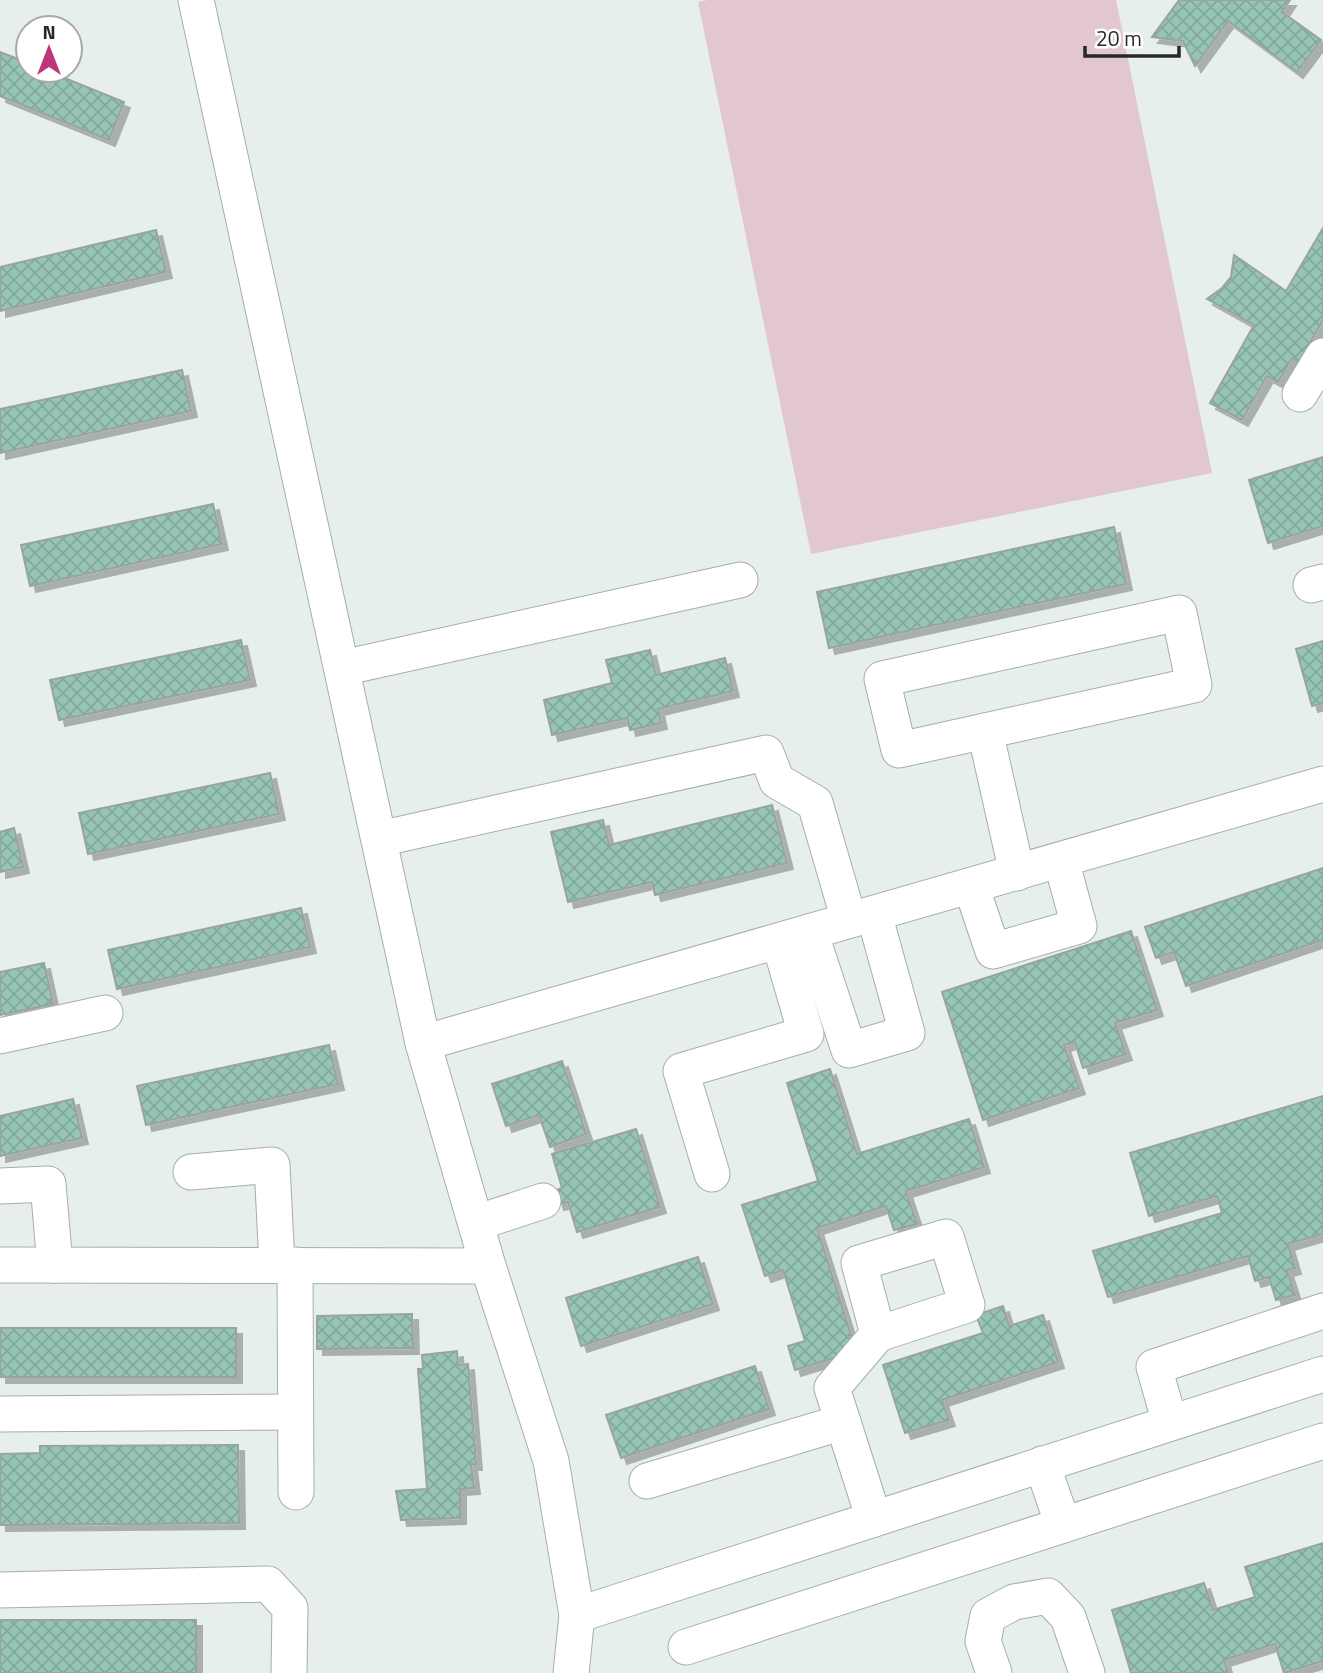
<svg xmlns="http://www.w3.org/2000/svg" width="1323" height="1673" font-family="'Titillium Web',sans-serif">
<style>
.pitch{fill:#e2c6d0}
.building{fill:url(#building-cross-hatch);stroke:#9ba3a0;stroke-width:2;filter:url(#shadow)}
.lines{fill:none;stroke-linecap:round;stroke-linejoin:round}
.minor-casing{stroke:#a6aeab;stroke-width:37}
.minor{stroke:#fff;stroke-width:35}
</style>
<defs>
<pattern id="building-cross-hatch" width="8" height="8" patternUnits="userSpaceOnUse" patternTransform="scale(1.75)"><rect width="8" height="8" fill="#96c5b6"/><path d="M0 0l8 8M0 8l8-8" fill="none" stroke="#81a99c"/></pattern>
<filter id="shadow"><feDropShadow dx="6" dy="6" stdDeviation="0" flood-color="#0004"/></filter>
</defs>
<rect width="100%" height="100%" fill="#e7efec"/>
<polygon class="pitch" points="707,0 1116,0 1212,473 811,554 698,2"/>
<g class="building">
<polygon points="1179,0 1290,0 1282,12 1321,40 1297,72 1228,21 1195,66 1183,41 1152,37"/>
<polygon points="0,52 28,63 28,70 45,70 124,102 109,140 0,96"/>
<polygon points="1323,228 1323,320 1299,362 1292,358 1278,382 1267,376 1242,420 1210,403 1254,325 1207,299 1222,288 1231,277 1234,255 1286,291"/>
<polygon points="156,230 166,272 0,311 0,267"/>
<polygon points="182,370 191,411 0,453 0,409"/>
<polygon points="1323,457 1323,526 1268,543 1249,480"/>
<polygon points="213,504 222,544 30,586 21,545"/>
<polygon points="1114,527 1126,584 829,648 817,592"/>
<polygon points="241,640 250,680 59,720 50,680"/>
<polygon points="1323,641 1323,703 1312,706 1296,649"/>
<polygon points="650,650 656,675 725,658 733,691 658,709 661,723 630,730 627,718 552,735 544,700 612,683 606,660"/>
<polygon points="270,773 279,814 88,854 79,813"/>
<polygon points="772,805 787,863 655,895 652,882 568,902 551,832 603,820 609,845"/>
<polygon points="14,828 23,867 0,872 0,832"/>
<polygon points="1323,868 1323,940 1186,986 1174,952 1156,958 1145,927"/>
<polygon points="301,908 310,947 117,989 108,950"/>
<polygon points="1131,931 1157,1010 1115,1023 1126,1054 1083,1068 1075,1042 1064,1045 1079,1088 983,1120 942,992"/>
<polygon points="44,963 53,1004 0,1015 0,972"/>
<polygon points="329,1045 338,1084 146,1125 137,1086"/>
<polygon points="562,1061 586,1134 550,1147 539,1115 506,1126 492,1084"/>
<polygon points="830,1069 857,1154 969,1119 984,1167 906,1191 917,1224 894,1230 886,1206 817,1228 856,1351 795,1370 788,1346 805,1341 783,1270 765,1276 742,1205 818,1181 787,1083"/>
<polygon points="1323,1096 1323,1234 1288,1244 1295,1268 1287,1270 1295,1295 1276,1300 1269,1277 1255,1281 1248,1256 1108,1297 1093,1251 1222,1213 1217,1196 1149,1216 1130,1153"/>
<polygon points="73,1099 82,1138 0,1156 0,1116"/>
<polygon points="636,1129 660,1207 577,1232 568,1202 558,1204 554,1191 562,1188 552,1154"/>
<polygon points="698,1257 713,1304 581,1346 566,1298"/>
<polygon points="1003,1306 1009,1326 1043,1315 1058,1362 942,1400 949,1420 905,1433 883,1365 983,1333 976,1315"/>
<polygon points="412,1314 413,1348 317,1349 317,1316"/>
<rect x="0" y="1328" width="236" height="49"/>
<polygon points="457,1351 458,1365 468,1364 476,1464 471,1464 474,1488 460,1489 460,1518 401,1520 396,1491 427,1489 418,1369 423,1369 422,1355"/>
<polygon points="755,1366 769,1409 621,1458 606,1415"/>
<polygon points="238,1445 239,1523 0,1525 0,1454 40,1453 40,1446"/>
<polygon points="1323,1543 1323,1661 1284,1673 1275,1644 1224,1660 1228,1673 1131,1673 1112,1610 1204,1583 1213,1610 1255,1597 1245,1567"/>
<rect x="0" y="1620" width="196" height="53"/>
</g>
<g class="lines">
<g class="minor-casing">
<g id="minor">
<polyline points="196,0 423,1043 488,1266 551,1461 577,1615 571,1673"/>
<polyline points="1300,394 1323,356"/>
<polyline points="1311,585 1323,582"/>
<polygon points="1179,613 1194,685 899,750 882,679"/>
<polyline points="342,668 740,580"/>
<polyline points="985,731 1017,873"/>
<polyline points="379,839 766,753 777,781 815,803 849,920"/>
<polyline points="971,886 993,951 1079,926 1061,860"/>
<polyline points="810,932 849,1050 907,1033 874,914"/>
<polyline points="0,1036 105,1013"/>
<polyline points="423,1043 1323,784"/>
<polyline points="191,1172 272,1165 277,1265"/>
<polyline points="712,1174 681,1071 806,1034 779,941"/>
<polyline points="0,1186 48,1184 55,1265"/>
<polyline points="476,1223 543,1201"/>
<polyline points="0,1265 488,1266"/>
<polyline points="295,1265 296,1492"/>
<polyline points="0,1414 295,1412"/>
<polyline points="1170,1423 1154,1367 1323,1311"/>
<polyline points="1042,1464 1063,1525"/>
<polyline points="647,1481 843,1422"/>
<polyline points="874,1519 832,1388 878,1334 859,1263 946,1237 967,1305 878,1334"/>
<polyline points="0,1590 268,1584 290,1608 289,1673"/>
<polyline points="577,1615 1323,1374"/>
<polyline points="686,1647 1323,1441"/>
<polyline points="994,1673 983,1641 988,1616 1014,1602 1048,1596 1068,1617 1087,1673"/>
</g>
</g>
<use href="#minor" class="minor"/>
</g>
<g transform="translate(49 49)"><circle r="33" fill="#ffffff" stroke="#a8a9a9" stroke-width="2"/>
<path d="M0-5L12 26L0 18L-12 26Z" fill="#bc377a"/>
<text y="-10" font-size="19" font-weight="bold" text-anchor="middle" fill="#262928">N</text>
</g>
<path d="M1085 46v10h94v-10" fill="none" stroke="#262928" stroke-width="3.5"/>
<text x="1096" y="46" font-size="21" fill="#262928" stroke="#ffffff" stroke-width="5" paint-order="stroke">20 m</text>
</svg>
